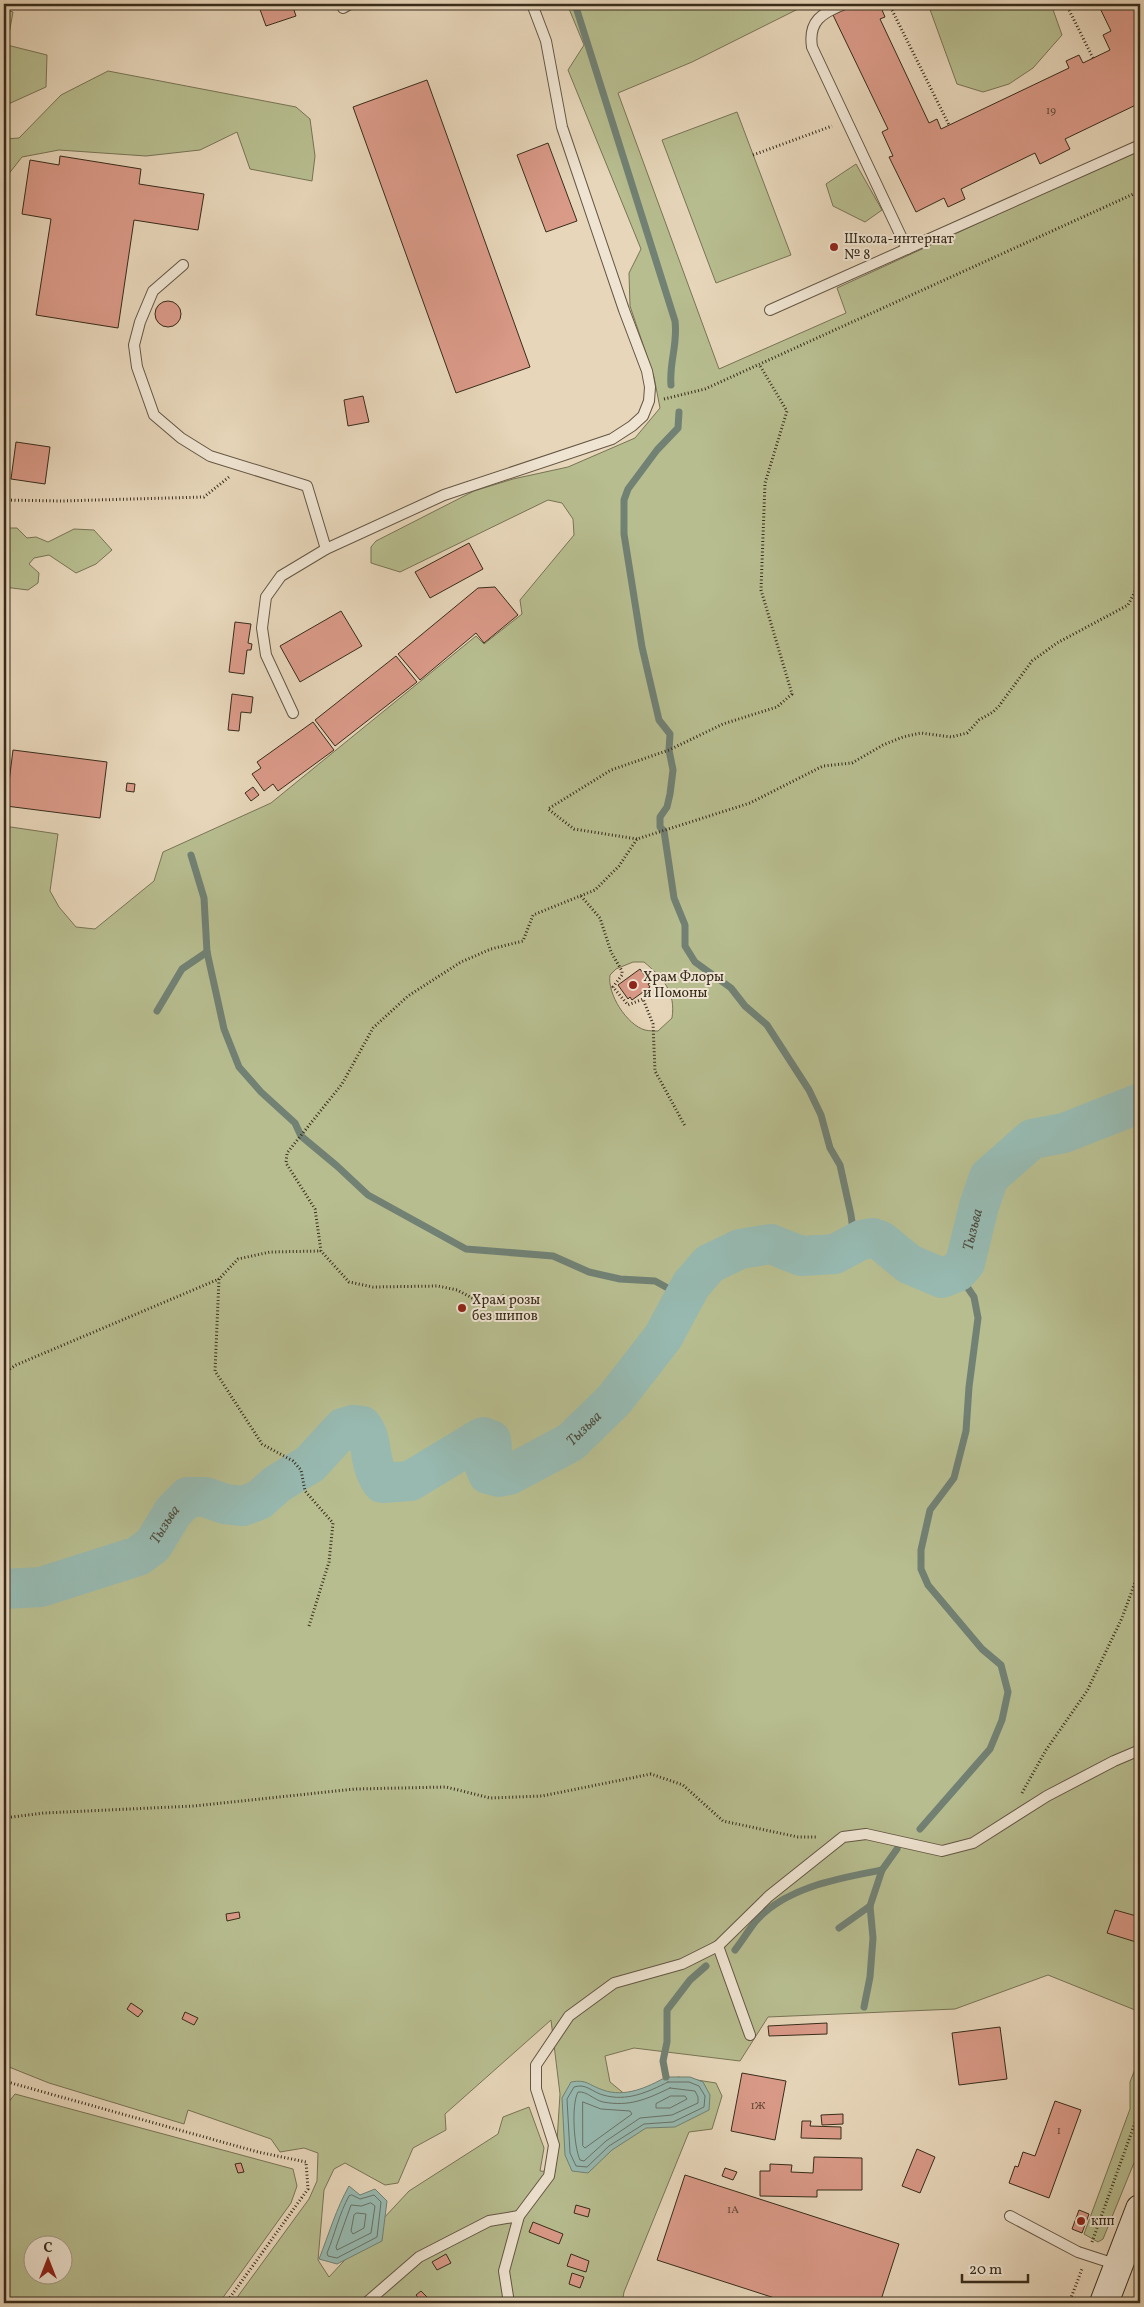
<svg xmlns="http://www.w3.org/2000/svg" width="1144" height="2307" font-family="Vollkorn,serif">
<style>
.green{fill:#b7bd8f;stroke:#787455;fill-rule:evenodd}
.water{fill:#97b9b0;stroke:#718174}
.lines{fill:none;stroke-linecap:round;stroke-linejoin:round}
.shore{stroke:#687266;stroke-width:1}
.stream{stroke:#718174;stroke-width:7}
.river{stroke:#97b9b0;stroke-width:40}
.building{fill:#da9a88;stroke:#382c1b}
.service-casing{stroke:#645643;stroke-width:12}
.secondary-casing{stroke:#382c1b;stroke-width:30}
.path{stroke:#382c1b;stroke-width:3;stroke-dasharray:1 2.5;stroke-linecap:butt}
.service{stroke:#efe4d2;stroke-width:10}
.secondary{stroke:#efe4d2;stroke-width:28}
.poi-dot{fill:#8f2418;stroke:#efe4d2;stroke-width:2}
.labels{text-anchor:middle;dominant-baseline:central;stroke-width:4;stroke-linejoin:round;paint-order:stroke}
.number-label{font-size:11px;fill:#604836}
.poi-label{font-size:14px;fill:#382c1b;stroke:#efe4d2;text-anchor:start}
.water-label{font-size:15px;font-style:italic;fill:#504f40;stroke:#efe4d2}
</style>
<rect width="100%" height="100%" fill="#e7d6ba"/>
<filter id="stains"><feTurbulence type="fractalNoise" baseFrequency=".004" numOctaves="4"/><feColorMatrix values="0 0 0 0 .2 0 0 0 0 .09 0 0 0 0 .02 0 0 0 .5 -.17"/></filter>
<radialGradient id="worn" r=".72"><stop offset=".6" stop-color="#630" stop-opacity="0"/><stop offset="1" stop-color="#630" stop-opacity=".3"/></radialGradient>
<g class="green">
<path d="M567,4H808L692,62L618,93L719,369L846,313L837,288L1140,149V2012L1048,1975L955,2009L768,2017L740,2061L634,2048L605,2056L610,2082L632,2100L678,2077L716,2083L722,2096L712,2129L689,2132L624,2292L622,2303H233L309,2199L317,2181L318,2153L304,2148L280,2152L271,2139L188,2110L184,2124L49,2083L4,2065V826L58,834L50,891L59,907L76,927L95,929L154,881L163,852L271,803L476,636L484,644L522,614L520,600L574,535L573,519L562,503L548,500L400,572L371,563V547L376,541L474,491L513,479L568,467L635,438L660,408L654,377L630,306L629,273L641,249L568,70L584,45ZM633,962H644C663,978 676,992 672,1018L658,1031C654,1031 649,1031 645,1030C627,1025 607,994 610,975L616,969ZM551,2020L560,2094L555,2172L540,2171L544,2148L529,2107L503,2117L498,2134L409,2191L329,2277L318,2260L324,2190L334,2169L345,2163L385,2185L398,2183L413,2148L446,2130L445,2114Z"/>
<polygon points="928,4 1051,4 1062,35 1033,68 1009,84 983,92 957,84"/>
<polygon points="4,9 13,12 7,45 47,55 46,87 4,106"/>
<polygon points="108,71 296,107 310,119 315,156 312,181 250,169 237,132 200,150 146,156 59,150 22,157 4,180 4,139 19,138 61,95"/>
<polygon points="737,112 791,255 716,283 662,140"/>
<polygon points="856,164 882,210 865,222 833,206 826,184"/>
<polygon points="4,528 17,528 27,538 36,537 48,542 74,529 94,530 112,550 96,564 76,573 49,555 34,558 29,564 39,573 38,583 28,590 4,587"/>
<polygon points="1140,2056 1140,2148 1103,2239 1098,2242 1084,2234 1130,2109 1130,2082"/>
<path d="M15,2094L293,2169L297,2186L291,2203L219,2303H4V2108ZM32,2244H62V2274H32Z"/>
</g>
<g class="water">
<path d="M666,2077H690L703,2082L710,2095L709,2110L675,2127L646,2128L612,2150L588,2173L572,2171L565,2155L562,2098L571,2082C587,2079 588,2085 603,2090C625,2098 648,2087 666,2077Z"/>
<path d="M349,2186L360,2195L375,2189L387,2201L382,2241L337,2264L319,2259C329,2234 336,2209 349,2186Z"/>
</g>
<g class="lines">
<g class="shore">
<path d="M668,2082H689L699,2086L705,2096L704,2107L673,2122L644,2124L609,2146L587,2167L576,2166L570,2153L567,2099L574,2087C586,2083 592,2092 603,2095C627,2102 648,2092 668,2082Z"/>
<path d="M670,2088L695,2091L698,2097V2103L672,2115L640,2118L606,2141L584,2161L580,2160C574,2147 571,2105 578,2092C587,2091 594,2100 603,2102C630,2107 647,2099 670,2088Z"/>
<polygon points="671,2096 685,2096 687,2099 670,2108 656,2108 656,2104"/>
<polygon points="583,2102 601,2109 630,2111 632,2114 585,2148 583,2146"/>
<path d="M352,2195L360,2199L374,2195L381,2202L377,2237L337,2258L328,2256L327,2253C335,2234 339,2214 349,2196Z"/>
<polygon points="371,2203 375,2206 371,2233 337,2250 336,2247 351,2205 361,2206"/>
<polygon points="357,2213 366,2214 364,2228 353,2234 351,2231 354,2215"/>
</g>
<g class="stream">
<path d="M575,4L675,321C678,345 669,362 671,385"/>
<polyline points="679,412 678,428 657,450 628,489 624,500 624,534 642,647 659,720 670,734 669,750 673,770 670,794 667,807 660,817 660,827 664,831 674,898 685,925 685,946 695,962 731,988 745,1006 767,1025 809,1090 821,1115 830,1148 840,1165 851,1215 853,1230 847,1247"/>
<polyline points="191,855 204,898 207,952 224,1029 239,1067 261,1092 295,1123 301,1136 337,1166 368,1195 466,1249 553,1256 589,1272 620,1279 655,1281 684,1297"/>
<polyline points="157,1011 182,969 207,952"/>
<polyline points="920,1829 990,1749 1002,1720 1008,1692 1001,1665 982,1649 928,1585 921,1569 921,1550 930,1510 954,1478 966,1431 969,1387 978,1318 974,1297 957,1272"/>
<polyline points="839,1928 870,1906"/>
<path d="M735,1950C742,1941 748,1931 755,1922C785,1887 840,1878 882,1870"/>
<polyline points="864,2007 870,1977 873,1938 870,1906 882,1870 897,1849"/>
<polyline points="666,2077 663,2061 667,2042 667,2010 690,1980 706,1966"/>
</g>
<path class="river" id="s1" d="M4,1589L41,1587L138,1556L153,1545L173,1512L188,1497H205L225,1504L243,1506L259,1500L277,1484L310,1464L343,1428L353,1425L362,1426C374,1440 367,1462 382,1483L410,1481L483,1437L491,1440L492,1448L485,1467L488,1474L499,1477L509,1475L571,1442L614,1400L663,1337L691,1285L709,1264L740,1249L771,1244L801,1256L835,1254L861,1240L873,1238L881,1241L909,1264L942,1278L957,1272L965,1263L979,1206L989,1177L1032,1139L1064,1133L1140,1103"/>
</g>
<g class="building">
<polygon points="258,4 292,4 296,16 266,26"/>
<polygon points="857,4 872,4 874,8 880,5 885,17 880,19 929,123 937,119 941,129 1069,68 1066,61 1079,55 1083,63 1110,50 1103,35 1111,31 1098,4 1140,4 1140,103 1065,139 1070,149 1040,164 1035,153 961,189 965,199 948,207 944,198 916,212 889,157 893,156 882,132 888,129 833,15"/>
<polygon points="427,80 530,367 456,393 353,107"/>
<polygon points="548,143 577,221 546,232 517,155"/>
<polygon points="60,156 141,169 139,184 204,194 198,230 134,220 118,328 36,315 51,219 22,214 30,160 59,165"/>
<circle cx="168" cy="314" r="13"/>
<polygon points="363,396 369,422 348,426 344,400"/>
<polygon points="16,442 50,447 45,484 11,479"/>
<polygon points="469,543 483,569 430,598 415,572"/>
<polygon points="495,587 518,615 484,643 476,633 420,680 398,654 478,588"/>
<polygon points="341,611 362,646 300,682 280,646"/>
<polygon points="235,622 251,624 248,643 252,644 251,650 247,650 244,674 229,672"/>
<polygon points="396,656 417,682 335,746 315,720"/>
<polygon points="232,694 253,697 251,713 241,712 239,731 228,730"/>
<polygon points="313,722 334,750 278,791 273,784 264,791 252,774 261,768 257,762"/>
<polygon points="13,750 107,762 100,818 6,806"/>
<polygon points="127,783 135,784 134,792 126,791"/>
<polygon points="253,787 259,795 251,801 245,793"/>
<polygon points="640,969 650,983 648,984 650,987 632,1000 630,997 628,999 618,985"/>
<polygon points="1115,1910 1140,1917 1140,1927 1136,1942 1107,1933"/>
<polygon points="239,1912 240,1918 227,1921 226,1914"/>
<polygon points="131,2003 143,2011 138,2017 127,2009"/>
<polygon points="185,2012 198,2018 194,2025 182,2019"/>
<polygon points="827,2023 827,2034 769,2036 768,2026"/>
<polygon points="1000,2027 1007,2079 959,2085 952,2033"/>
<polygon points="742,2073 786,2081 775,2140 731,2131"/>
<polygon points="1055,2101 1081,2110 1049,2198 1009,2183 1015,2166 1018,2167 1023,2152 1035,2156"/>
<polygon points="843,2114 843,2124 822,2125 821,2115"/>
<polygon points="802,2121 811,2121 810,2126 841,2127 841,2139 801,2138"/>
<polygon points="917,2149 935,2157 920,2193 902,2186"/>
<polygon points="814,2157 862,2158 862,2190 817,2190 817,2197 760,2196 760,2171 770,2171 770,2164 792,2165 791,2172 813,2173"/>
<polygon points="241,2163 244,2172 238,2173 235,2164"/>
<polygon points="725,2168 737,2172 733,2180 722,2176"/>
<polygon points="685,2175 899,2244 880,2303 790,2303 657,2260"/>
<polygon points="576,2205 590,2209 588,2217 574,2213"/>
<polygon points="1079,2210 1089,2214 1082,2233 1072,2229"/>
<polygon points="533,2222 563,2234 559,2244 529,2232"/>
<polygon points="446,2254 451,2263 437,2270 432,2262"/>
<polygon points="571,2254 589,2261 586,2272 567,2266"/>
<polygon points="572,2273 584,2277 580,2288 569,2284"/>
<polygon points="421,2291 428,2298 422,2303 416,2295"/>
</g>
<g class="lines">
<g class="service-casing">
<g id="service">
<path d="M844,4C822,13 808,21 812,47L907,249"/>
<polyline points="343,8 350,4"/>
<polyline points="183,265 153,291 140,322 134,345 137,367 154,415 181,438 210,456 307,486 326,549"/>
<polyline points="770,310 1140,145"/>
<polyline points="293,713 266,655 262,628 266,597 281,576 326,549 444,495 612,439 632,426 643,416 649,401 650,387 647,371 624,310 562,127 546,41 532,4"/>
<polyline points="718,1946 750,2035"/>
<polyline points="1010,2216 1078,2252 1118,2265"/>
<polyline points="366,2303 419,2257 489,2221 519,2216"/>
<polyline points="509,2303 504,2271 519,2216 549,2176 554,2145 536,2089 536,2065 569,2016 614,1983 682,1964 718,1946 769,1896 843,1837 866,1834 942,1851 973,1843 1047,1796 1114,1761 1140,1750"/>
</g>
</g>
<g class="secondary-casing">
<polyline id="secondary" points="1104,2303 1140,2209"/>
</g>
<g class="path">
<polyline points="889,4 949,125"/>
<polyline points="1066,4 1093,58"/>
<polyline points="753,155 832,126"/>
<polyline points="664,399 705,389 1140,191"/>
<polyline points="4,500 61,501 204,497 229,477"/>
<polyline points="637,839 574,829 548,809 611,770 669,750 723,724 777,707 792,694 761,590 765,483 787,411 759,364"/>
<polyline points="581,896 600,918 611,952 622,971 622,975 613,987 628,1005 643,999 653,1024 655,1071 685,1126"/>
<polyline points="504,1295 497,1302 476,1300 457,1290 438,1286 373,1287 349,1282 321,1251 315,1209 286,1163 287,1153 342,1084 373,1028 408,996 461,962 491,949 523,941 533,915 595,890 619,866 637,839 750,803 823,766 852,763 883,745 903,737 921,733 951,737 967,733 979,720 993,712 999,706 1032,661 1057,643 1128,605 1140,582"/>
<polyline points="4,1373 16,1365 219,1279"/>
<polyline points="309,1626 329,1562 333,1523 305,1491 301,1470 293,1461 262,1444 215,1371 219,1279 238,1259 270,1252 321,1251"/>
<polyline points="1022,1793 1046,1750 1087,1691 1122,1618 1140,1569"/>
<polyline points="4,1818 44,1813 194,1806 355,1789 446,1787 490,1798 542,1796 651,1774 683,1785 723,1821 798,1837 817,1837"/>
<polyline points="4,2081 258,2152 306,2162 308,2189 226,2303"/>
<polyline points="1092,2242 1140,2109"/>
<polyline points="1069,2303 1082,2269"/>
</g>
<use href="#service" class="service"/>
<use href="#secondary" class="secondary"/>
</g>
<g class="poi-dot">
<circle cx="834" cy="247" r="5"/>
<circle cx="633" cy="985" r="5"/>
<circle cx="462" cy="1308" r="5"/>
<circle cx="1081" cy="2221" r="5"/>
</g>
<g class="labels">
<g class="number-label">
<text x="1051" y="111">19</text>
<text x="758" y="2106">1Ж</text>
<text x="1059" y="2131">1</text>
<text x="733" y="2210">1А</text>
</g>
<g class="poi-label">
<text x="844" y="239">Школа-интернат<tspan x="844" dy="16">№ 8</tspan></text>
<text x="643" y="977">Храм Флоры<tspan x="643" dy="16">и Помоны</tspan></text>
<text x="472" y="1300">Храм розы<tspan x="472" dy="16">без шипов</tspan></text>
<text x="1091" y="2221">кпп</text>
</g>
<g class="water-label">
<text stroke="none"><textPath href="#s1" startOffset="1276">Тызьва</textPath></text>
<text stroke="none"><textPath href="#s1" startOffset="751">Тызьва</textPath></text>
<text stroke="none"><textPath href="#s1" startOffset="181">Тызьва</textPath></text>
</g>
</g>
<rect width="1144" height="2307" fill="none" stroke="#e7d6ba" stroke-width="20"/>
<rect x="5" y="5" width="1134" height="2297" fill="none" stroke="#382c1b" stroke-width="2.5"/>
<rect x="10" y="10" width="1124" height="2287" fill="none" stroke="#382c1b"/>
<g transform="translate(48 2260)"><circle r="24" fill="#efe4d2" stroke="#a69a89"/>
<path d="M0-4L9 19L0 12L-9 19Z" fill="#8f2418"/>
<text y="-8" font-size="14" font-weight="bold" text-anchor="middle" fill="#382c1b">С</text>
</g>
<path d="M962 2274v8h66v-8" fill="none" stroke="#382c1b" stroke-width="2.5"/>
<text x="969" y="2274" font-size="15" fill="#382c1b" stroke="#efe4d2" stroke-width="4" paint-order="stroke">20 m</text>
<rect width="100%" height="100%" filter="url(#stains)"/>
<rect width="100%" height="100%" fill="url(#worn)"/>
</svg>
